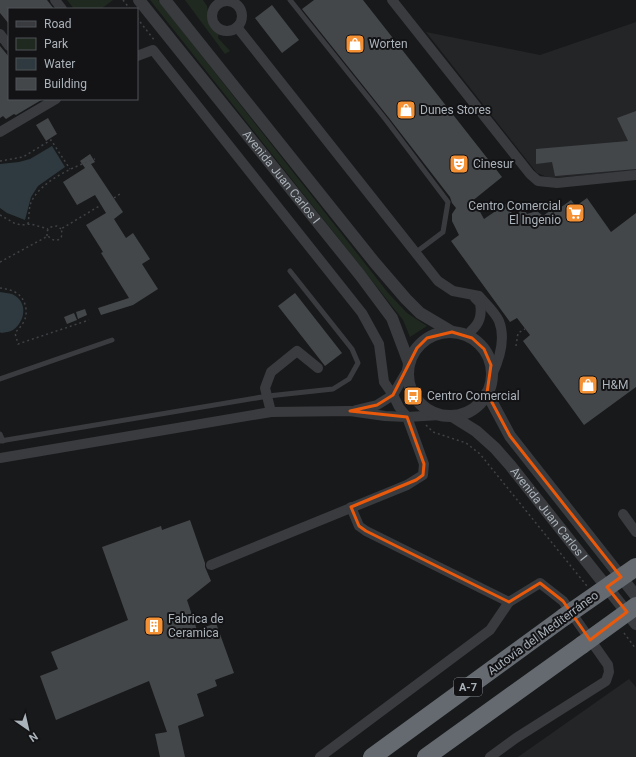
<svg xmlns="http://www.w3.org/2000/svg" width="636" height="757" font-family="Roboto,sans-serif">
<style>
.built{fill:#242527}
.green{fill:#202920}
.water{fill:#2e3a3f}
.building{fill:#44474a}
.lines{fill:none;stroke-linecap:round;stroke-linejoin:round}
.path{stroke:#3f4246;stroke-width:1.5;stroke-dasharray:2 3;stroke-linecap:butt}
.service{stroke:#393b3f;stroke-width:5}
.minor{stroke:#393b3f;stroke-width:10}
.tertiary{stroke:#393b3f;stroke-width:12}
.motorway{stroke:#656a71;stroke-width:18}
.motorway-bridge{stroke:#656a71;stroke-width:18}
.marked{fill:none;stroke:#e8590c;stroke-width:3;stroke-linejoin:round}
.labels{text-anchor:middle;dominant-baseline:central;stroke-width:4;stroke-linejoin:round;paint-order:stroke}
.shield{fill:#131315;stroke:#7d8288;stroke-width:1}
.shield-label{font-size:11px;font-weight:bold;fill:#aab2ba}
.poi-label{font-size:12px;fill:#aab2ba;stroke:#131315;text-anchor:start}
.street-label{font-size:12px;fill:#aab2ba;stroke:#131315}
</style>
<rect width="100%" height="100%" fill="#18191a"/>
<g class="built">
<polygon points="636,22 636,171 550,178 537,173 426,32 540,55"/>
<polygon points="629,679 636,687 636,757 518,757"/>
</g>
<g class="green">
<polygon points="67,0 113,0 101,9 74,9"/>
<polygon points="150,0 158,0 389,294 407,313 427,326 410,337 403,320"/>
<polygon points="185,0 203,0 207,6 210,23 219,32 218,38 230,51 225,54"/>
</g>
<g class="water">
<polygon points="52,146 65,167 38,186 31,197 25,220 7,213 0,208 0,164 19,162 30,159"/>
<path d="M0,292C4,293 9,293 12,294C28,301 26,321 13,330C10,332 5,332 1,333L0,332Z"/>
</g>
<g class="building">
<polygon points="0,0 47,0 54,9 9,9 9,24 0,13"/>
<polygon points="314,0 363,0 502,177 471,202 479,210 484,219 506,204 513,215 523,208 527,214 537,211 543,216 551,210 553,213 571,200 576,206 587,198 611,232 636,213 636,387 584,425 523,341 530,335 517,318 510,322 451,241 459,235 452,221 452,214 456,208 452,203 450,197 389,118 302,9"/>
<polygon points="272,5 299,40 282,53 255,18"/>
<polygon points="0,46 9,57 9,99 43,99 16,115 14,114 6,119 3,116 0,118"/>
<polygon points="636,111 636,169 556,176 555,176 552,162 536,164 536,149 628,141 617,118"/>
<polygon points="48,118 57,134 46,141 36,125"/>
<polygon points="90,154 95,162 91,164 123,212 114,219 126,238 133,233 150,259 142,264 158,289 133,305 101,315 98,308 129,298 101,253 103,252 86,225 106,213 95,195 77,205 63,182 85,168 80,161"/>
<polygon points="295,293 342,353 325,366 278,306"/>
<polygon points="85,309 87,315 78,319 76,312"/>
<polygon points="74,313 77,320 67,324 64,317"/>
<polygon points="190,520 205,563 205,567 211,581 187,600 197,630 216,623 234,673 215,680 217,686 197,694 204,716 178,726 185,757 160,757 155,734 167,732 149,681 56,720 40,676 58,669 51,652 128,620 102,547 161,526 162,530"/>
</g>
<g class="lines">
<g class="path">
<polyline points="123,0 130,9"/>
<polyline points="228,1 228,0"/>
<polyline points="137,18 155,41"/>
<polyline points="0,161 23,157 51,140 70,169"/>
<polyline points="114,198 120,194"/>
<polyline points="0,215 14,223 21,225 31,224 48,229"/>
<path d="M28,224C29,218 29,211 30,205C38,182 73,167 95,159"/>
<polyline points="47,236 47,231 51,227 57,226 61,229"/>
<path d="M0,262L48,236C55,244 65,240 61,229L101,205"/>
<path d="M0,288C6,289 13,290 18,294C26,300 29,314 23,323C21,327 18,329 15,333L18,344L89,320"/>
<polyline points="516,346 518,333 525,329"/>
<polyline points="426,425 433,432 466,443 480,454 587,586"/>
<polyline points="624,633 636,649"/>
</g>
<g class="service">
<polyline points="290,0 386,120 448,202 443,232 415,253"/>
<polyline points="0,379 112,340"/>
<polyline points="0,434 3,441"/>
<polyline points="0,441 268,396 333,389 349,379 358,363 352,349 290,271"/>
</g>
<g class="minor">
<polyline points="55,0 62,9"/>
<polyline points="392,0 530,174 538,181 557,183 636,175"/>
<circle cx="227" cy="16" r="15"/>
<path d="M237,27L438,281L453,291L479,296C485,303 495,312 499,321C506,339 500,358 492,375"/>
<polyline points="0,34 9,46"/>
<polyline points="137,56 153,50 362,313 379,344 384,382 393,395 399,407 407,417 440,415"/>
<polyline points="0,132 56,99"/>
<path d="M471,331C480,323 482,315 480,303L475,298"/>
<polyline points="356,410 377,405 393,395 408,369"/>
<polyline points="271,412 265,388 271,372 297,351 318,368"/>
<polyline points="0,458 271,412 350,411 385,416 407,417 424,464 423,475 407,485 211,565"/>
<polyline points="351,507 359,526 366,531 509,602 540,583 563,601 608,665 609,672 606,681 516,738 490,757"/>
<polyline points="623,514 636,532"/>
<polyline points="320,757 490,630 509,602"/>
</g>
<g class="tertiary">
<path id="s1" d="M139,0L360,275L392,318L409,363"/>
<polyline points="165,0 375,263 406,299 420,313 452,332"/>
<circle cx="450" cy="374" r="42"/>
<polyline points="487,393 510,436 636,596"/>
<path id="s2" d="M452,416L476,431L495,448L510,465L636,624"/>
</g>
<g class="motorway">
<polyline points="372,757 564,617"/>
<polyline points="426,757 582,645"/>
</g>
<g class="motorway-bridge">
<polyline points="564,617 636,567"/>
<polyline points="582,645 636,606"/>
</g>
</g>
<path class="marked" d="M452,332L472,338L484,349L491,365L487,393L510,436L621,577L607,587L627,612L590,640L563,601L540,583L509,602L366,531L359,526L351,507L416,480L423,475L424,464L407,417L350,411L377,405L393,395L417,348L427,338Z"/>
<defs>
<g id="shop-square" transform="scale(1)"><rect x="-9" y="-9" width="18" height="18" rx="4" fill="#f59135" stroke="#131315"/><path d="M-5-2.5h2.3a2.7 3.5 0 0 1 5.4 0H5L5.5 6h-11ZM-1.5-2.5h3a1.5 2.3 0 0 0-3 0Z" fill="#fff"/></g>
<g id="theatre-square" transform="scale(1)"><rect x="-9" y="-9" width="18" height="18" rx="4" fill="#f59135" stroke="#131315"/><path d="M-5-5.5Q0-4 5-5.5V0Q5 5 0 6Q-5 5-5 0ZM-3.3-2.5H-1v1.5H-3.3ZM1-2.5H3.3v1.5H1ZM-2.8 1Q0 5.5 2.8 1Z" fill="#fff"/></g>
<g id="supermarket-square" transform="scale(1)"><rect x="-9" y="-9" width="18" height="18" rx="4" fill="#f59135" stroke="#131315"/><path d="M-6-5.5h2.5l.6 2H6L4.5 2H-2.5L-4.4-4H-6ZM-1.5 3.2a1.3 1.3 0 1 0 .1 0ZM3 3.2a1.3 1.3 0 1 0 .1 0Z" fill="#fff"/></g>
<g id="bus-square" transform="scale(1)"><rect x="-9" y="-9" width="18" height="18" rx="4" fill="#f59135" stroke="#131315"/><path d="M-5-6H5V4H4V6H2V4H-2V6H-4V4H-5ZM-3.5-4V0h7V-4ZM-3.5 1.2v1.5H-2V1.2ZM2 1.2v1.5H3.5V1.2Z" fill="#fff"/></g>
<g id="building-square" transform="scale(1)"><rect x="-9" y="-9" width="18" height="18" rx="4" fill="#f59135" stroke="#131315"/><path d="M-4-6H4V6H1V3H-1V6H-4ZM-2.5-4.3h1.7v1.8h-1.7ZM.8-4.3h1.7v1.8H.8ZM-2.5-1h1.7V.8h-1.7ZM.8-1h1.7V.8H.8Z" fill="#fff"/></g>
</defs>
<g fill-rule="evenodd">
<use href="#shop-square" x="355" y="44"/>
<use href="#shop-square" x="406" y="110"/>
<use href="#theatre-square" x="459" y="164"/>
<use href="#supermarket-square" x="575" y="213"/>
<use href="#shop-square" x="588" y="385"/>
<use href="#bus-square" x="413" y="396"/>
<use href="#building-square" x="154" y="626"/>
</g>
<g class="labels">
<rect class="shield" x="454" y="678" width="28" height="18" rx="3"/>
<g class="shield-label">
<text x="468" y="687">A-7</text>
</g>
<g class="poi-label">
<text x="369" y="44">Worten</text>
<text x="420" y="110">Dunes Stores</text>
<text x="473" y="164">Cinesur</text>
<text x="561" y="206" text-anchor="end">Centro Comercial<tspan x="561" dy="14">El Ingenio</tspan></text>
<text x="602" y="385">H&amp;M</text>
<text x="427" y="396">Centro Comercial</text>
<text x="168" y="619">Fabrica de<tspan x="168" dy="14">Ceramica</tspan></text>
</g>
<g class="street-label">
<text stroke="none"><textPath href="#s1" startOffset="227">Avenida Juan Carlos I</textPath></text>
<text stroke="none"><textPath href="#s2" startOffset="139">Avenida Juan Carlos I</textPath></text>
<text transform="translate(543 633) rotate(-36)">Autovía del Mediterráneo</text>
</g>
</g>
<rect x="8" y="8" width="130" height="92" fill="#131315" stroke="#4f5357"/>
<rect x="16" y="21" width="20" height="6" fill="#393b3f" stroke="#4f5357"/>
<text x="44" y="28" font-size="12" fill="#aab2ba">Road</text>
<rect x="16" y="38" width="20" height="12" fill="#202920" stroke="#4f5357"/>
<text x="44" y="48" font-size="12" fill="#aab2ba">Park</text>
<rect x="16" y="58" width="20" height="12" fill="#2e3a3f" stroke="#4f5357"/>
<text x="44" y="68" font-size="12" fill="#aab2ba">Water</text>
<rect x="16" y="78" width="20" height="12" fill="#44474a" stroke="#4f5357"/>
<text x="44" y="88" font-size="12" fill="#aab2ba">Building</text>
<g transform="translate(28 729) rotate(146)" stroke="#131315" stroke-width="3" paint-order="stroke">
<path d="M0-3L7 15L0 10L-7 15Z" fill="#aab2ba"/>
<text y="-6" font-size="11" font-weight="bold" text-anchor="middle" fill="#aab2ba">N</text>
</g>
</svg>
